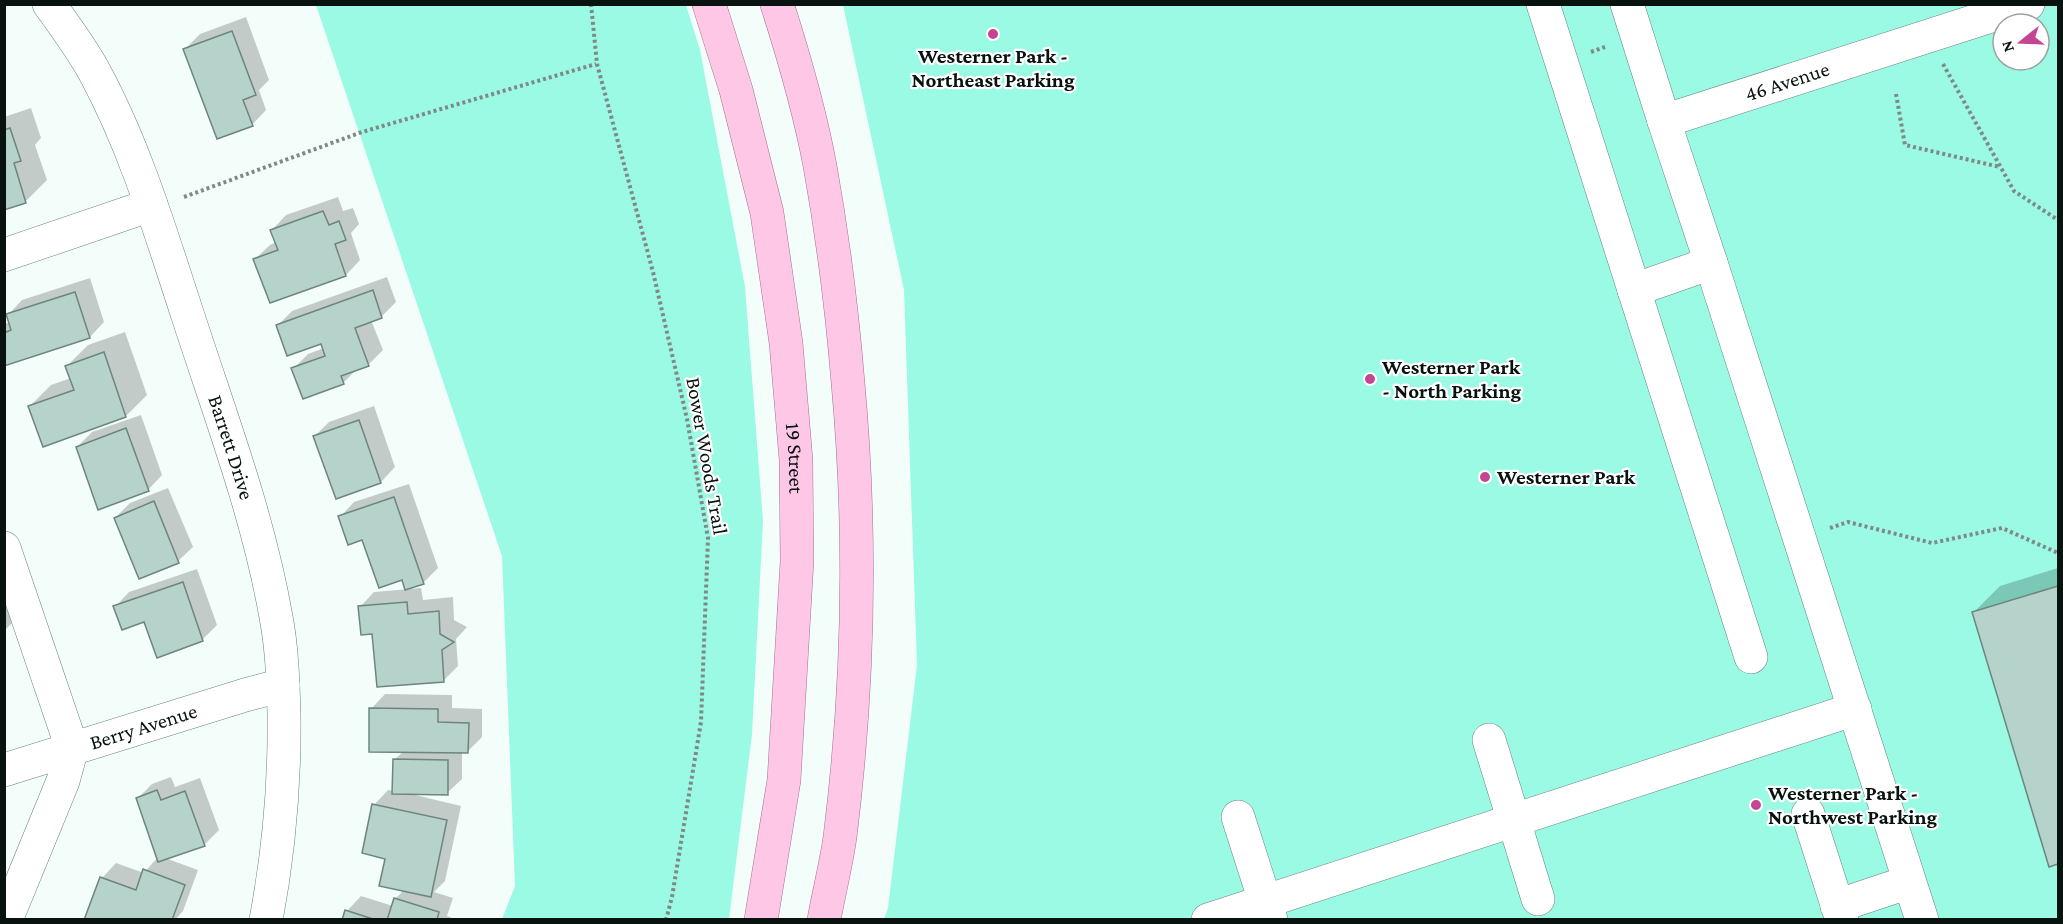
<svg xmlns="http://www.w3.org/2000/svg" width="2063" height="924" font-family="'Crimson Pro',serif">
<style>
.green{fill:#9afae4;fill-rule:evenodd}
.shadow{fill:#0003}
.building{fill:#b6d3cb;stroke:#6c867f;stroke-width:1.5}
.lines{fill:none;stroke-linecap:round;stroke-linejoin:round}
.minor-casing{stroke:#69847d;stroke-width:34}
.major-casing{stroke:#a86f90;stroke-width:34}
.path{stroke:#7f8a87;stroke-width:4;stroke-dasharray:3 3;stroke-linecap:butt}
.minor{stroke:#fff;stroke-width:33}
.major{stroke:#fec7e6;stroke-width:33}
.poi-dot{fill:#c34593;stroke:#fff;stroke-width:2}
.labels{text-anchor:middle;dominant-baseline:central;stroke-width:4.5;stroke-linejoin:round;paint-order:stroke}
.poi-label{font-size:21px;font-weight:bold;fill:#081310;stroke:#fff;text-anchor:start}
.street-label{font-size:21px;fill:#081310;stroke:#fff}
</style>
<rect width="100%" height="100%" fill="#f3fefb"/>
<g class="green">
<polygon points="316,5 686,5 700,50 745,287 763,521 752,734 729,919 502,919 515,886 502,556"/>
<path d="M843,5H2058V919H884L888,908L917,665L904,290ZM2003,24H2039V60H2003Z"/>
</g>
<g class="shadow">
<polygon points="246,17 269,80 259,90 266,110 252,125 185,49 200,34"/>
<polygon points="31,108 41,138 35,145 47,180 26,201 4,208 4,117"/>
<polygon points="338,197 343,211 353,208 359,224 351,233 360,260 346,275 271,302 255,259 270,245 276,242 272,230 286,215"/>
<polygon points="387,277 396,302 382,316 371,320 383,350 368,365 357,369 343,383 293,369 308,354 324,348 322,342 277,326 292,311"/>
<polygon points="90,278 104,322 90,337 4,364 4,324 10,322 8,315 22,300"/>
<polygon points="125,332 147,395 126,416 44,445 30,406 51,385 71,378 67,366 88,345"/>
<polygon points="374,406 395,467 381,482 336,497 315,436 329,422"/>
<polygon points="141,415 162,475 148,490 77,447 92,432"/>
<polygon points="409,484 438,568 423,583 363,538 340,517 354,502"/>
<polygon points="168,488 193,547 178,561 115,518 130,503"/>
<polygon points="4,565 20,615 4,631"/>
<polygon points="2058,568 2058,863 2050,865 1973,613 2000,586"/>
<polygon points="197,569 217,625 202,640 145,620 115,607 129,592"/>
<polygon points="421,588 423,600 453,597 454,620 467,627 456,639 458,666 444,680 374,633 360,607 374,592"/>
<polygon points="385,694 452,695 452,708 482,709 482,737 467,752 462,752 462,779 447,793 407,793 461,806 445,881 434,892 453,898 447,916 457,920 344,920 347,911 361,896 393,906 395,899 404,890 387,858 374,805 388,790 394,791 394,760 404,751 371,709"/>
<polygon points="171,777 175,787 200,778 219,830 204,845 165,858 198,870 183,911 175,920 86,920 102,878 116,863 144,873 158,857 138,798 152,784"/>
</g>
<g class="building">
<polygon points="232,31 256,95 243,100 253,126 217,139 183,49"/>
<polygon points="10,128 21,161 14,163 26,203 4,210 4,130"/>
<polygon points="323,211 329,225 339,221 346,240 335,244 346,276 270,303 253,259 278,250 270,230"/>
<polygon points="373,290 382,318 355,328 369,366 341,376 344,384 303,399 291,368 325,356 321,344 287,356 276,325"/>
<polygon points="75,292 90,338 4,366 4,333 11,330 6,314"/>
<polygon points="104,352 126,417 43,447 28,406 74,390 65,366"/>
<polygon points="359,420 381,483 336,499 313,436"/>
<polygon points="126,428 149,491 98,510 76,447"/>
<polygon points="394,497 424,584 405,590 402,580 379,588 362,540 348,545 338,516"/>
<polygon points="154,501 179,563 139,579 114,518"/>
<polygon points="183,582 203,641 157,658 144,622 122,630 113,606"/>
<polygon points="2058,586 2058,864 2049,867 1972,612"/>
<polygon points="407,602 408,614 439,611 440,634 454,642 442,650 444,682 377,687 372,634 361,635 358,606"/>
<polygon points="369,708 438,709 438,722 469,723 468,753 369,752"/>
<polygon points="393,759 448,760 448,795 392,794"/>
<polygon points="157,790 161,800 185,791 205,846 158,862 136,798"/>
<polygon points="372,804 447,820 431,897 379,886 385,859 362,853"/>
<polygon points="143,869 185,885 172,920 84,920 100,877 136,890"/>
<polygon points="394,898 439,912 437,920 387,920"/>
<polygon points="345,910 376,920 342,920"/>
</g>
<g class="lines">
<g class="minor-casing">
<g id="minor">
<path id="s1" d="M49,4C65,26 82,49 95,73C136,149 161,234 188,316C220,415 258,514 276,617C282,648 283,681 284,713C285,783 279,851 266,920"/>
<polyline points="1543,4 1751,657"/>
<path id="s2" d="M1627,4L1664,121L2028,4"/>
<polyline points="1664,121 1711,263 1922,920"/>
<polyline points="4,255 151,205"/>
<polyline points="1634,290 1711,263"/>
<polyline points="4,548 72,748 63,781 6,920"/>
<polyline points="1489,740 1538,899"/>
<path id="s3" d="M4,770L245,695L283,685"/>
<polyline points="1808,814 1842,920"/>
<polyline points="1238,817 1271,920"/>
<polyline points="1837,906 1909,882"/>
<polyline points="1208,920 1855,709"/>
</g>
</g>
<g class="major-casing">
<g id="major">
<path id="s4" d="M709,4L736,90L767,213L786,343L796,460L797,561L784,780L761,920"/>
<path d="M777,4C794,57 810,112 820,166C833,238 842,310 848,383C862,536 859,685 840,837C836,865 829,892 824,920"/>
</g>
</g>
<g class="path">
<polyline points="591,4 597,64 653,272 687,419 708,538 701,722 672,897 666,920"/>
<polyline points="1591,52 1605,47"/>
<polyline points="1943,64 2014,191 2058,220"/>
<polyline points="1896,94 1905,145 2000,167"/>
<polyline points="184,197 362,132 596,64"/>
<polyline points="1830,528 1848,522 1932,543 2002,528 2058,553"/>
</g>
<use href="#minor" class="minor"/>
<use href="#major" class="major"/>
</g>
<g class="poi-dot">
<circle cx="993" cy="34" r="6"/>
<circle cx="1370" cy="379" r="6"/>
<circle cx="1485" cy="477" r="6"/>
<circle cx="1756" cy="805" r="6"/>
</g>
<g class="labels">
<g class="poi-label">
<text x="993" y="56" text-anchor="middle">Westerner Park -<tspan x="993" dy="24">Northeast Parking</tspan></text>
<text x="1382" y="367">Westerner Park<tspan x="1382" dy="24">- North Parking</tspan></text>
<text x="1497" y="477">Westerner Park</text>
<text x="1768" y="793">Westerner Park -<tspan x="1768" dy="24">Northwest Parking</tspan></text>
</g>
<g class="street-label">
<text stroke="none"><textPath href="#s2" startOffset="252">46 Avenue</textPath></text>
<text stroke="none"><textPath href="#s1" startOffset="482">Barrett Drive</textPath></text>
<text transform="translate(707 456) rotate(80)">Bower Woods Trail</text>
<text stroke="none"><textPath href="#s4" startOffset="464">19 Street</textPath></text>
<text stroke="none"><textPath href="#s3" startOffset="146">Berry Avenue</textPath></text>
</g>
</g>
<rect width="2063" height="924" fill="none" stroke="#081310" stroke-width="12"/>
<g transform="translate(2021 42) rotate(252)"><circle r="28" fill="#ffffff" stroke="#9ca19f" stroke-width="1.5"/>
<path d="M0-4.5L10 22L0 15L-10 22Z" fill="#c34593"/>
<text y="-9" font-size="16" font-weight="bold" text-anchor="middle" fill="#081310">N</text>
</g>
</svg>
